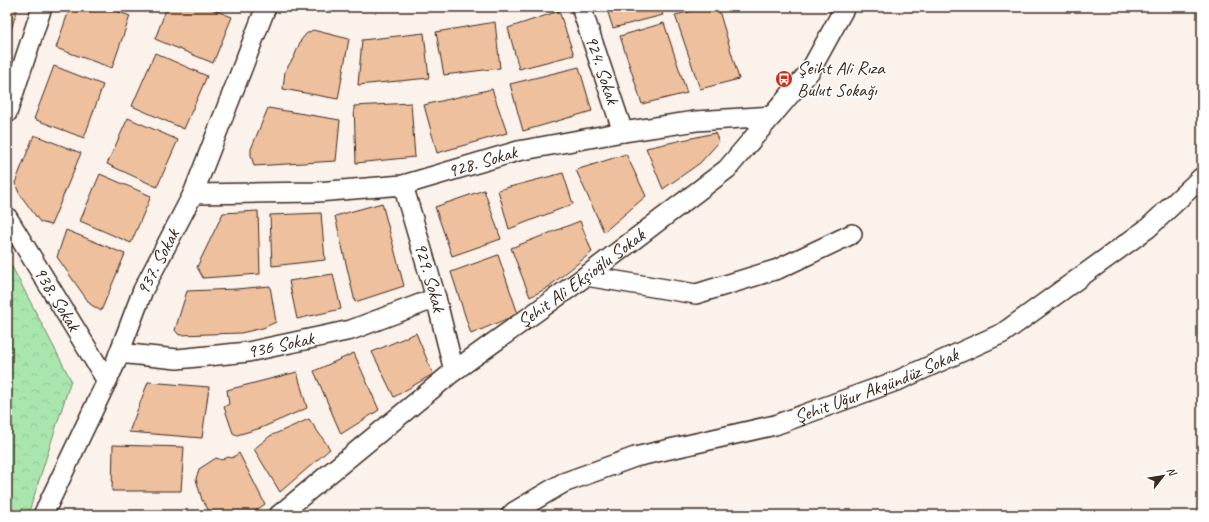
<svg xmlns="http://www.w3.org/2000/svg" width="1209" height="522" font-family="Caveat,sans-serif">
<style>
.park{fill:url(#park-crowns);stroke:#728866}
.building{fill:#eec09e;stroke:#3b2a1e}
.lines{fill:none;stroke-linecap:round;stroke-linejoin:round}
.minor-casing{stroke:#3b2a1e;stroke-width:22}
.minor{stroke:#fff;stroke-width:19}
.labels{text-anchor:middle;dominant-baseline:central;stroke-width:3;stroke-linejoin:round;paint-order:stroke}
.poi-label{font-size:19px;fill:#3b2a1e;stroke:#fff;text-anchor:start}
.street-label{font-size:19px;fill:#3b2a1e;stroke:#fff}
</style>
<defs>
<pattern id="park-crowns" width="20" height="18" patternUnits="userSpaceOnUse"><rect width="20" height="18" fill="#a9e6ad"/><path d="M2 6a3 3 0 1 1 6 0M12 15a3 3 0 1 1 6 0" fill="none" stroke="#92c594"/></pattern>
</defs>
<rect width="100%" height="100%" fill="#fcf2ec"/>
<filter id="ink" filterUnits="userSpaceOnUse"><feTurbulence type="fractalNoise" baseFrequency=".025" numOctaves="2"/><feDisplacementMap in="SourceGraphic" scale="8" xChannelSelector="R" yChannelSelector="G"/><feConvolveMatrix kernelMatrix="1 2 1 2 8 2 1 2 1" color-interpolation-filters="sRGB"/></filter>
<g filter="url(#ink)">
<polygon class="park" points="7,257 71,380 28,515 7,515"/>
<g class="building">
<polygon points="7,7 18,7 10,33 7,32"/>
<polygon points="70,7 105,7 130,16 112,68 56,48"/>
<polygon points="167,7 206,7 232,17 213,63 155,39"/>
<polygon points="606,7 660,7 663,15 613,28"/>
<polygon points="710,7 718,7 739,79 700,89 675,15"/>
<polygon points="559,11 574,55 519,69 508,28"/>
<polygon points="495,22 500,68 444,75 436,32"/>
<polygon points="664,23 687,93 642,104 620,36"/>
<polygon points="313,30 349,39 338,99 283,89 285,71 294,57 301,40 306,34"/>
<polygon points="424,33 429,78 358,85 362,40"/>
<polygon points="155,53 207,76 184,129 132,106"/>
<polygon points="54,66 103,85 84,138 34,119"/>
<polygon points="579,67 592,111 523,131 510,84"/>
<polygon points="492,89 507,133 437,153 424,105"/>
<polygon points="411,103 415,157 356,163 354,106"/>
<polygon points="268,108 340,120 336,161 254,166 251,155 251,149"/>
<polygon points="128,118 178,140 157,187 107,164"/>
<polygon points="715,133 719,142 700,163 663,189 646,148"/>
<polygon points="34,135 81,153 51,225 40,222 19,193 15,183"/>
<polygon points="626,154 646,196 604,232 576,170"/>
<polygon points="563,173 573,204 509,229 498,190"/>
<polygon points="100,174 151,196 131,243 80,221"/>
<polygon points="484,190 501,239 452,256 435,207"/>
<polygon points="382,203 404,286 355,302 335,216"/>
<polygon points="258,211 260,274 203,278 197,267 223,213"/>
<polygon points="321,213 325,260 272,266 270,215"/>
<polygon points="580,221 592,252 547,288 530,297 511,248"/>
<polygon points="66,230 125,254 101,311 90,304 57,257"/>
<polygon points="498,255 518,314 471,334 451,272"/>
<polygon points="333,274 341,309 297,319 289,281"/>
<polygon points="270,286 276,322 263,328 241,333 179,335 175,330 187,291 236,289"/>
<polygon points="416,333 433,374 394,397 372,352"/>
<polygon points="354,353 379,410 341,434 314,371"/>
<polygon points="297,372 307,408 261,428 237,435 233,433 224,407 229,404 227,390"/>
<polygon points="148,382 209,387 202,438 129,432"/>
<polygon points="309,419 330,449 280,492 254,449 270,436"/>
<polygon points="113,445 184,447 181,491 112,491"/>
<polygon points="239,453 265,504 250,515 212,515 202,500 196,479 199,469 216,458 222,460 228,457 232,458"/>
</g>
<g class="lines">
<g class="minor-casing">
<g id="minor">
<path id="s1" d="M581,7L623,132"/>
<polyline points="7,113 42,7"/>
<path id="s2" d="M403,185L436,298L454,371"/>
<path id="s3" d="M193,194L317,192L403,185L518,151L623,132L696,121L772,116"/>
<path id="s4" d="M7,217L107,381"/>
<polyline points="586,276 696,294 778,269 852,234"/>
<path id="s5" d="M119,353L177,359L248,352L351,330L436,298"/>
<path id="s6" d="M43,515L115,364L143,290L193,194L266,7"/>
<path id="s7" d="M279,515L454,371L586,276L727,169L810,71L845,7"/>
<path id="s8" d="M511,515L514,512L563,483L635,457L775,425L899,380L1003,333L1148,228L1202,177"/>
</g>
</g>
<use href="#minor" class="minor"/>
</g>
</g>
<defs>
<g id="bus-disc" transform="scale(0.9)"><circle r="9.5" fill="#c8321e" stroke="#fff"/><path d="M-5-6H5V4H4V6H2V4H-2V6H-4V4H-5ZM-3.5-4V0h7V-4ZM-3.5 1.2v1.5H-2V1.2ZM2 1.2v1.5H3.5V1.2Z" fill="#fff"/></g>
</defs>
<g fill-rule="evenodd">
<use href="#bus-disc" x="784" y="79"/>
</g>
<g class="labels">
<g class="poi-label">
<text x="797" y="68">Şeiht Ali Rıza<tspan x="797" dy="22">Bulut Sokağı</tspan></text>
</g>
<g class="street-label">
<text stroke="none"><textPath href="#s1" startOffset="66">924. Sokak</textPath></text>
<text stroke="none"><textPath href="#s3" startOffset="293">928. Sokak</textPath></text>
<text stroke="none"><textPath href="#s6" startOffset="278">937. Sokak</textPath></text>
<text stroke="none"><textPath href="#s2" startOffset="96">929. Sokak</textPath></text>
<text stroke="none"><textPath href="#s7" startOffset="384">Şehit Ali Ekşioğlu Sokak</textPath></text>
<text stroke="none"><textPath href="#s4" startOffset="96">938. Sokak</textPath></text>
<text stroke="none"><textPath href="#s5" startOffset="163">936 Sokak</textPath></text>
<text stroke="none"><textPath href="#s8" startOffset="390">Şehit Uğur Akgündüz Sokak</textPath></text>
</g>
</g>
<rect width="1209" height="522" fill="none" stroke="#fff" stroke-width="24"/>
<rect x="12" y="12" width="1185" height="498" fill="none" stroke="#3b2a1e" stroke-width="1.5" filter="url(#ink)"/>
<g transform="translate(1163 476) rotate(59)" stroke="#ffffff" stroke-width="3" paint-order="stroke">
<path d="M0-3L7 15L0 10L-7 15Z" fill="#3b2a1e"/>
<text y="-6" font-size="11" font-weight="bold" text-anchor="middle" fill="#3b2a1e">N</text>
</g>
</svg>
